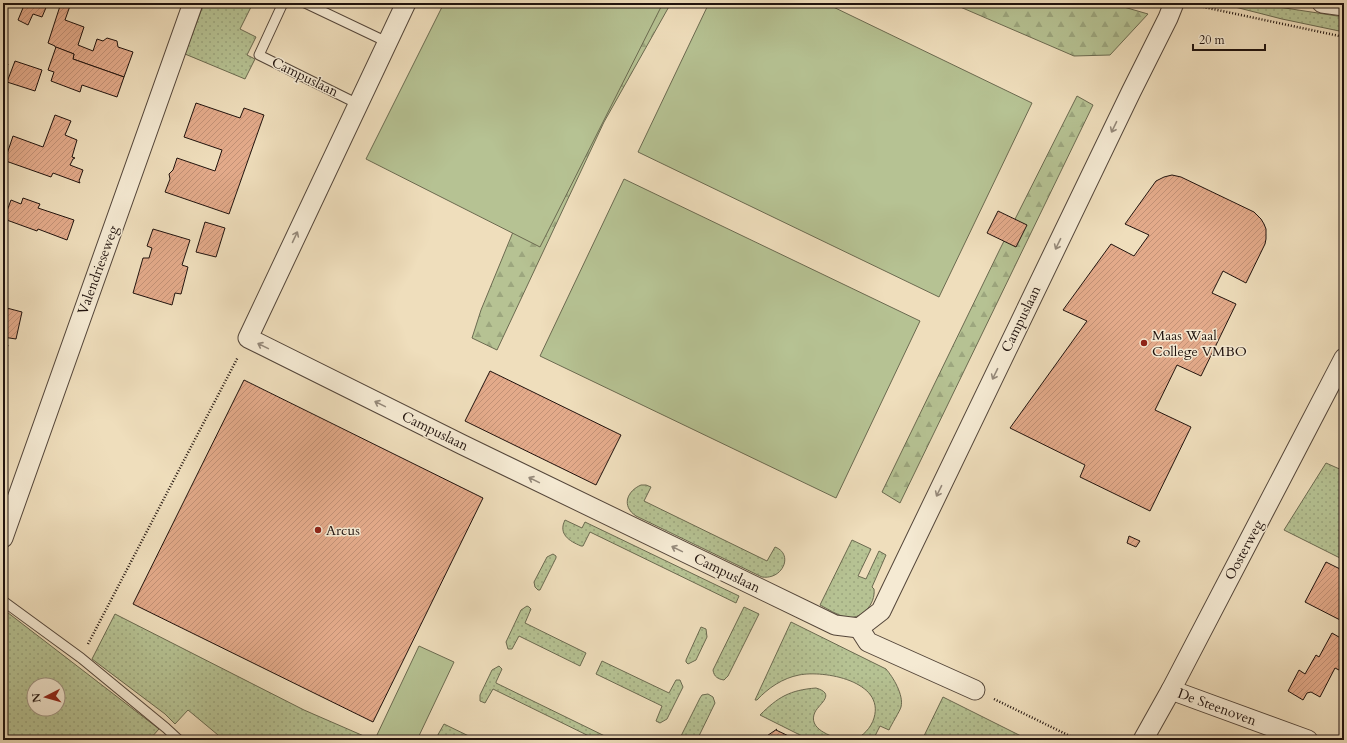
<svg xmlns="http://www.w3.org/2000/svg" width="1347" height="743" font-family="Cardo,serif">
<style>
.grass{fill:url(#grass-dots);stroke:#6b6a50;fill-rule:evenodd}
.forest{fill:url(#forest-firs);stroke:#6b6a50}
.pitch{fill:#b6c293;stroke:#6b6a50}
.building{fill:url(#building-hatch);stroke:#20130e}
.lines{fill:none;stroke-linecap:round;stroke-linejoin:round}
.service-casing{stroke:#54463a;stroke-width:11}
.minor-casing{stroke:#54463a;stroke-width:21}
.path{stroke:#20130e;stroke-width:2.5;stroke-dasharray:1 2;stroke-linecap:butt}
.service{stroke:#f5ead3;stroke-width:9}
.minor{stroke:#f5ead3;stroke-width:19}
.oneway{stroke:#95897a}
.poi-dot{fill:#8f2418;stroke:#f5ead3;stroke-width:1.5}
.labels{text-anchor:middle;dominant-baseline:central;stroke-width:3;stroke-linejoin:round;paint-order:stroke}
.street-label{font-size:14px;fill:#20130e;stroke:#f5ead3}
.poi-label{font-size:14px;fill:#20130e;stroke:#f5ead3;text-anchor:start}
</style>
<defs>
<pattern id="grass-dots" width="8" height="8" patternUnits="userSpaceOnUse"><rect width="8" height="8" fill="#b6c293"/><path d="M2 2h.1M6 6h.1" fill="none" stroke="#9ca67e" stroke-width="1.8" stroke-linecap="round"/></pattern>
<pattern id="forest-firs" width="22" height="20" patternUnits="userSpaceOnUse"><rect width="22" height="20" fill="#b6c293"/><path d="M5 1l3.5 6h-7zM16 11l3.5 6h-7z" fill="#9ca67e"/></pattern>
<pattern id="building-hatch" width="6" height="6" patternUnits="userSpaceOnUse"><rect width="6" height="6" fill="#e3aa8a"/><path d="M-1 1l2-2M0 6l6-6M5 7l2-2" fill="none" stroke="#c29176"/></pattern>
</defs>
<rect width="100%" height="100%" fill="#efdebc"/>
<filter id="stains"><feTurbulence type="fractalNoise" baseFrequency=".005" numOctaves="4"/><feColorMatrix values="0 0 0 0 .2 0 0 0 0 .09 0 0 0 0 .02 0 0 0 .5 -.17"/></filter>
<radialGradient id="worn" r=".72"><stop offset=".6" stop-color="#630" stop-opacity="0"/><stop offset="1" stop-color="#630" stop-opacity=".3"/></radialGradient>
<g class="grass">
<polygon points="204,3 253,3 240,29 256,37 247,55 255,59 245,79 185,54"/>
<polygon points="1234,3 1252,3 1344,17 1344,32 1282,19 1235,7"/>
<polygon points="1326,463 1344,471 1344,519 1339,531 1344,534 1344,560 1284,530"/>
<path d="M641,485H646L651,487L644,501L767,561L775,547C794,554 783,580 762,577L636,516C621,506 627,491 641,485Z"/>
<path d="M565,520L582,528L585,522L739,596L736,603L590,532L583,546H581C569,541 558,534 565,520Z"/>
<path d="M852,540L871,549L858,576L866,579L879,551L886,555L872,587L874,589C876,604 861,621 845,617C837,615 828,609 820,605Z"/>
<polygon points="553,554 556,556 556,558 540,590 538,590 535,587 534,582 547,557"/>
<polygon points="527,606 529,607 531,609 525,623 586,653 580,666 519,636 512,649 508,649 506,642 521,610"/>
<path d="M744,607L759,614L728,676L724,680C718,679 714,677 713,670Z"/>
<path d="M3,609L159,729L149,740H3ZM34,685H58V709H34Z"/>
<polygon points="115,614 304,710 373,740 224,740 188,710 175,724 165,714 92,659"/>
<path d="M791,622L886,669C893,677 904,695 901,707C900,711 891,725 889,730L880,726L873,740H854C863,736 871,728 874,718C885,681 824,670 799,675C783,678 768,688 757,700H755Z"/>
<polygon points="701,627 706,629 707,637 696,660 688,664 686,662 686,660"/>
<polygon points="602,661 669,693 676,680 680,680 683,687 667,719 660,723 656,721 662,706 596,674"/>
<polygon points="499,666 502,669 496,682 496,683 613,740 597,740 493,689 485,703 480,701 480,695 492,670"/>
<path d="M816,688C836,694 820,703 815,712C807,729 831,736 842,740H810L760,715C778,697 790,690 816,688Z"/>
<polygon points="708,694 713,697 715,703 697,740 679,740 700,698 702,695"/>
<polygon points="943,697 1029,740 922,740"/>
<polygon points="444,724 477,740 435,740"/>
</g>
<g class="forest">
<polygon points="607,3 671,3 604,122 497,350 472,338 481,310"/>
<polygon points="951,3 1110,3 1148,14 1110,55 1074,56"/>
<polygon points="1077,96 1093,105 900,503 882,492 1000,249"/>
</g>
<g class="pitch">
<polygon points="444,3 663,3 540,247 366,159"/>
<polygon points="709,3 825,3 1032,103 939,297 638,152"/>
<polygon points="624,179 920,321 836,498 540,356"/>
<polygon points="419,646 454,662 417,740 382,740 376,737"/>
</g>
<g class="building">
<polygon points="25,3 48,3 42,17 33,14 28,25 18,20"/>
<polygon points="61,3 71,3 65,20 84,27 78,45 93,51 97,39 103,41 107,38 117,41 118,47 133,52 124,77 73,59 74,54 55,47 55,46 48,43"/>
<polygon points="56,47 74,54 73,59 124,77 117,97 82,85 80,92 51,81 54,72 48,70"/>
<polygon points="15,61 42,70 35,91 7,82"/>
<polygon points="3,62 8,64 3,79"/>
<polygon points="196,103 240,118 244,108 264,115 229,214 165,192 170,179 169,174 173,170 177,158 215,171 222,150 184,137"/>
<polygon points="55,115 71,121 65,135 77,140 72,157 75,158 73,159 70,165 83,170 79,181 80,183 53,173 51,177 3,160 3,159 5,160 13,136 43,147"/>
<polygon points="1172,175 1181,177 1254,212 1261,219 1264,224 1266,229 1266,239 1265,244 1246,283 1223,271 1212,293 1236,304 1201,376 1177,365 1155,410 1191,427 1150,511 1080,477 1085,465 1010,428 1087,321 1063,310 1111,244 1134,256 1149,235 1125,224 1156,181 1164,177"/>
<polygon points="23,198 40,204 38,208 74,220 67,240 38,229 37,231 4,219 11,200 21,204"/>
<polygon points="998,211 1027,225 1016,247 987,233"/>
<polygon points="205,222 225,228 216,257 196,252"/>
<polygon points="153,229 190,240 182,265 188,267 181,294 175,293 172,305 133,293 143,258 149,258 152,248 147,246"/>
<polygon points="3,307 22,312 16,339 3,337"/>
<polygon points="3,344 8,345 3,363"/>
<polygon points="490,371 621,435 596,485 465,421"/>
<polygon points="244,380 483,498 373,722 133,604"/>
<polygon points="1129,536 1140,541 1136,547 1127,543"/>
<polygon points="1326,562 1344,571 1344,622 1305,602"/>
<polygon points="1332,633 1344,640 1344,661 1339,670 1335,668 1320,697 1311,692 1307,693 1303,700 1288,691 1299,670 1305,674 1316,655 1319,657"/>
<polygon points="777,729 776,730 797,740 761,740"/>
</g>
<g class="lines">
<g class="service-casing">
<g id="service">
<polyline points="283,3 259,55 358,104"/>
<polyline points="305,3 387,42"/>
<polyline points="3,601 81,658 166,728 179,740"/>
</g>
</g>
<g class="minor-casing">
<g id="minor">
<polyline points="406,3 248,338 463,445 835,625 859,628 881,611 1131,92 1168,18 1174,3"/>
<polyline points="1322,3 1344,6"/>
<polyline points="3,538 193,3"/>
<polyline points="859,628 868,642 975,690"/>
<polyline points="1171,690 1308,740"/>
<polyline points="1143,740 1171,690 1344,358"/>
</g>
</g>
<g class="path">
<polyline points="1194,5 1344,37"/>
<polyline points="88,644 238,357"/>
<polyline points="994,699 1078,740"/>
</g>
<use href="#service" class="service"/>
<use href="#minor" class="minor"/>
</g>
<defs><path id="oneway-shaft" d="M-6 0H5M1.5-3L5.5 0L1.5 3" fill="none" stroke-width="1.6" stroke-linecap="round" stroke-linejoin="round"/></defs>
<g class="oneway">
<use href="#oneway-shaft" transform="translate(1114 127) rotate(116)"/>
<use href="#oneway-shaft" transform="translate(295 237) rotate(-65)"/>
<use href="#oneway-shaft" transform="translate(1058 244) rotate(116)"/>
<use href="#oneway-shaft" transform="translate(263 346) rotate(-154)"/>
<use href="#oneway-shaft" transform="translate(995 374) rotate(116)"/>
<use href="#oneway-shaft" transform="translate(380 404) rotate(-154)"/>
<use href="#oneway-shaft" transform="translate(534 480) rotate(-154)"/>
<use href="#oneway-shaft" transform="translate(939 491) rotate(116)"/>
<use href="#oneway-shaft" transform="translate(677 549) rotate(-154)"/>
</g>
<g class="poi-dot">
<circle cx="1144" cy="343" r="4"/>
<circle cx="318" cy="530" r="4"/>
</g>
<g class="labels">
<g class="street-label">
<text transform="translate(305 77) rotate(26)">Campuslaan</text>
<text transform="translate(98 270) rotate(-70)">Valendrieseweg</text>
<text transform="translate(1021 319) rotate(-64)">Campuslaan</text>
<text transform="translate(435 431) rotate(26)">Campuslaan</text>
<text transform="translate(1244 550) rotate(-62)">Oosterweg</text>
<text transform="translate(727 573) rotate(26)">Campuslaan</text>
<text transform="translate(1217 707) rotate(20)">De Steenoven</text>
</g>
<g class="poi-label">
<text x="1152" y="335">Maas Waal<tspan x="1152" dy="16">College VMBO</tspan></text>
<text x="326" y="530">Arcus</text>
</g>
</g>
<rect width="1347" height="743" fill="none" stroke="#efdebc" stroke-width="16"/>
<rect x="4" y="4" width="1339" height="735" fill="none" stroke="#20130e" stroke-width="2"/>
<rect x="8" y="8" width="1331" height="727" fill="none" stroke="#20130e"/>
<g transform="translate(46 697) rotate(264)"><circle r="19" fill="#f5ead3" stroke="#a09484"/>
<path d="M0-3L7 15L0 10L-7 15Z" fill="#8f2418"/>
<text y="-6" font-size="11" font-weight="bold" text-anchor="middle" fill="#20130e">N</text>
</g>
<path d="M1193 44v6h72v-6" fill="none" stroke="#20130e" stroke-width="2"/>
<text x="1199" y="44" font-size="12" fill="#20130e" stroke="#f5ead3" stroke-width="3" paint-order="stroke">20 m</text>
<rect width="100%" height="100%" filter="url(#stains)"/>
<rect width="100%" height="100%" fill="url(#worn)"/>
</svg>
